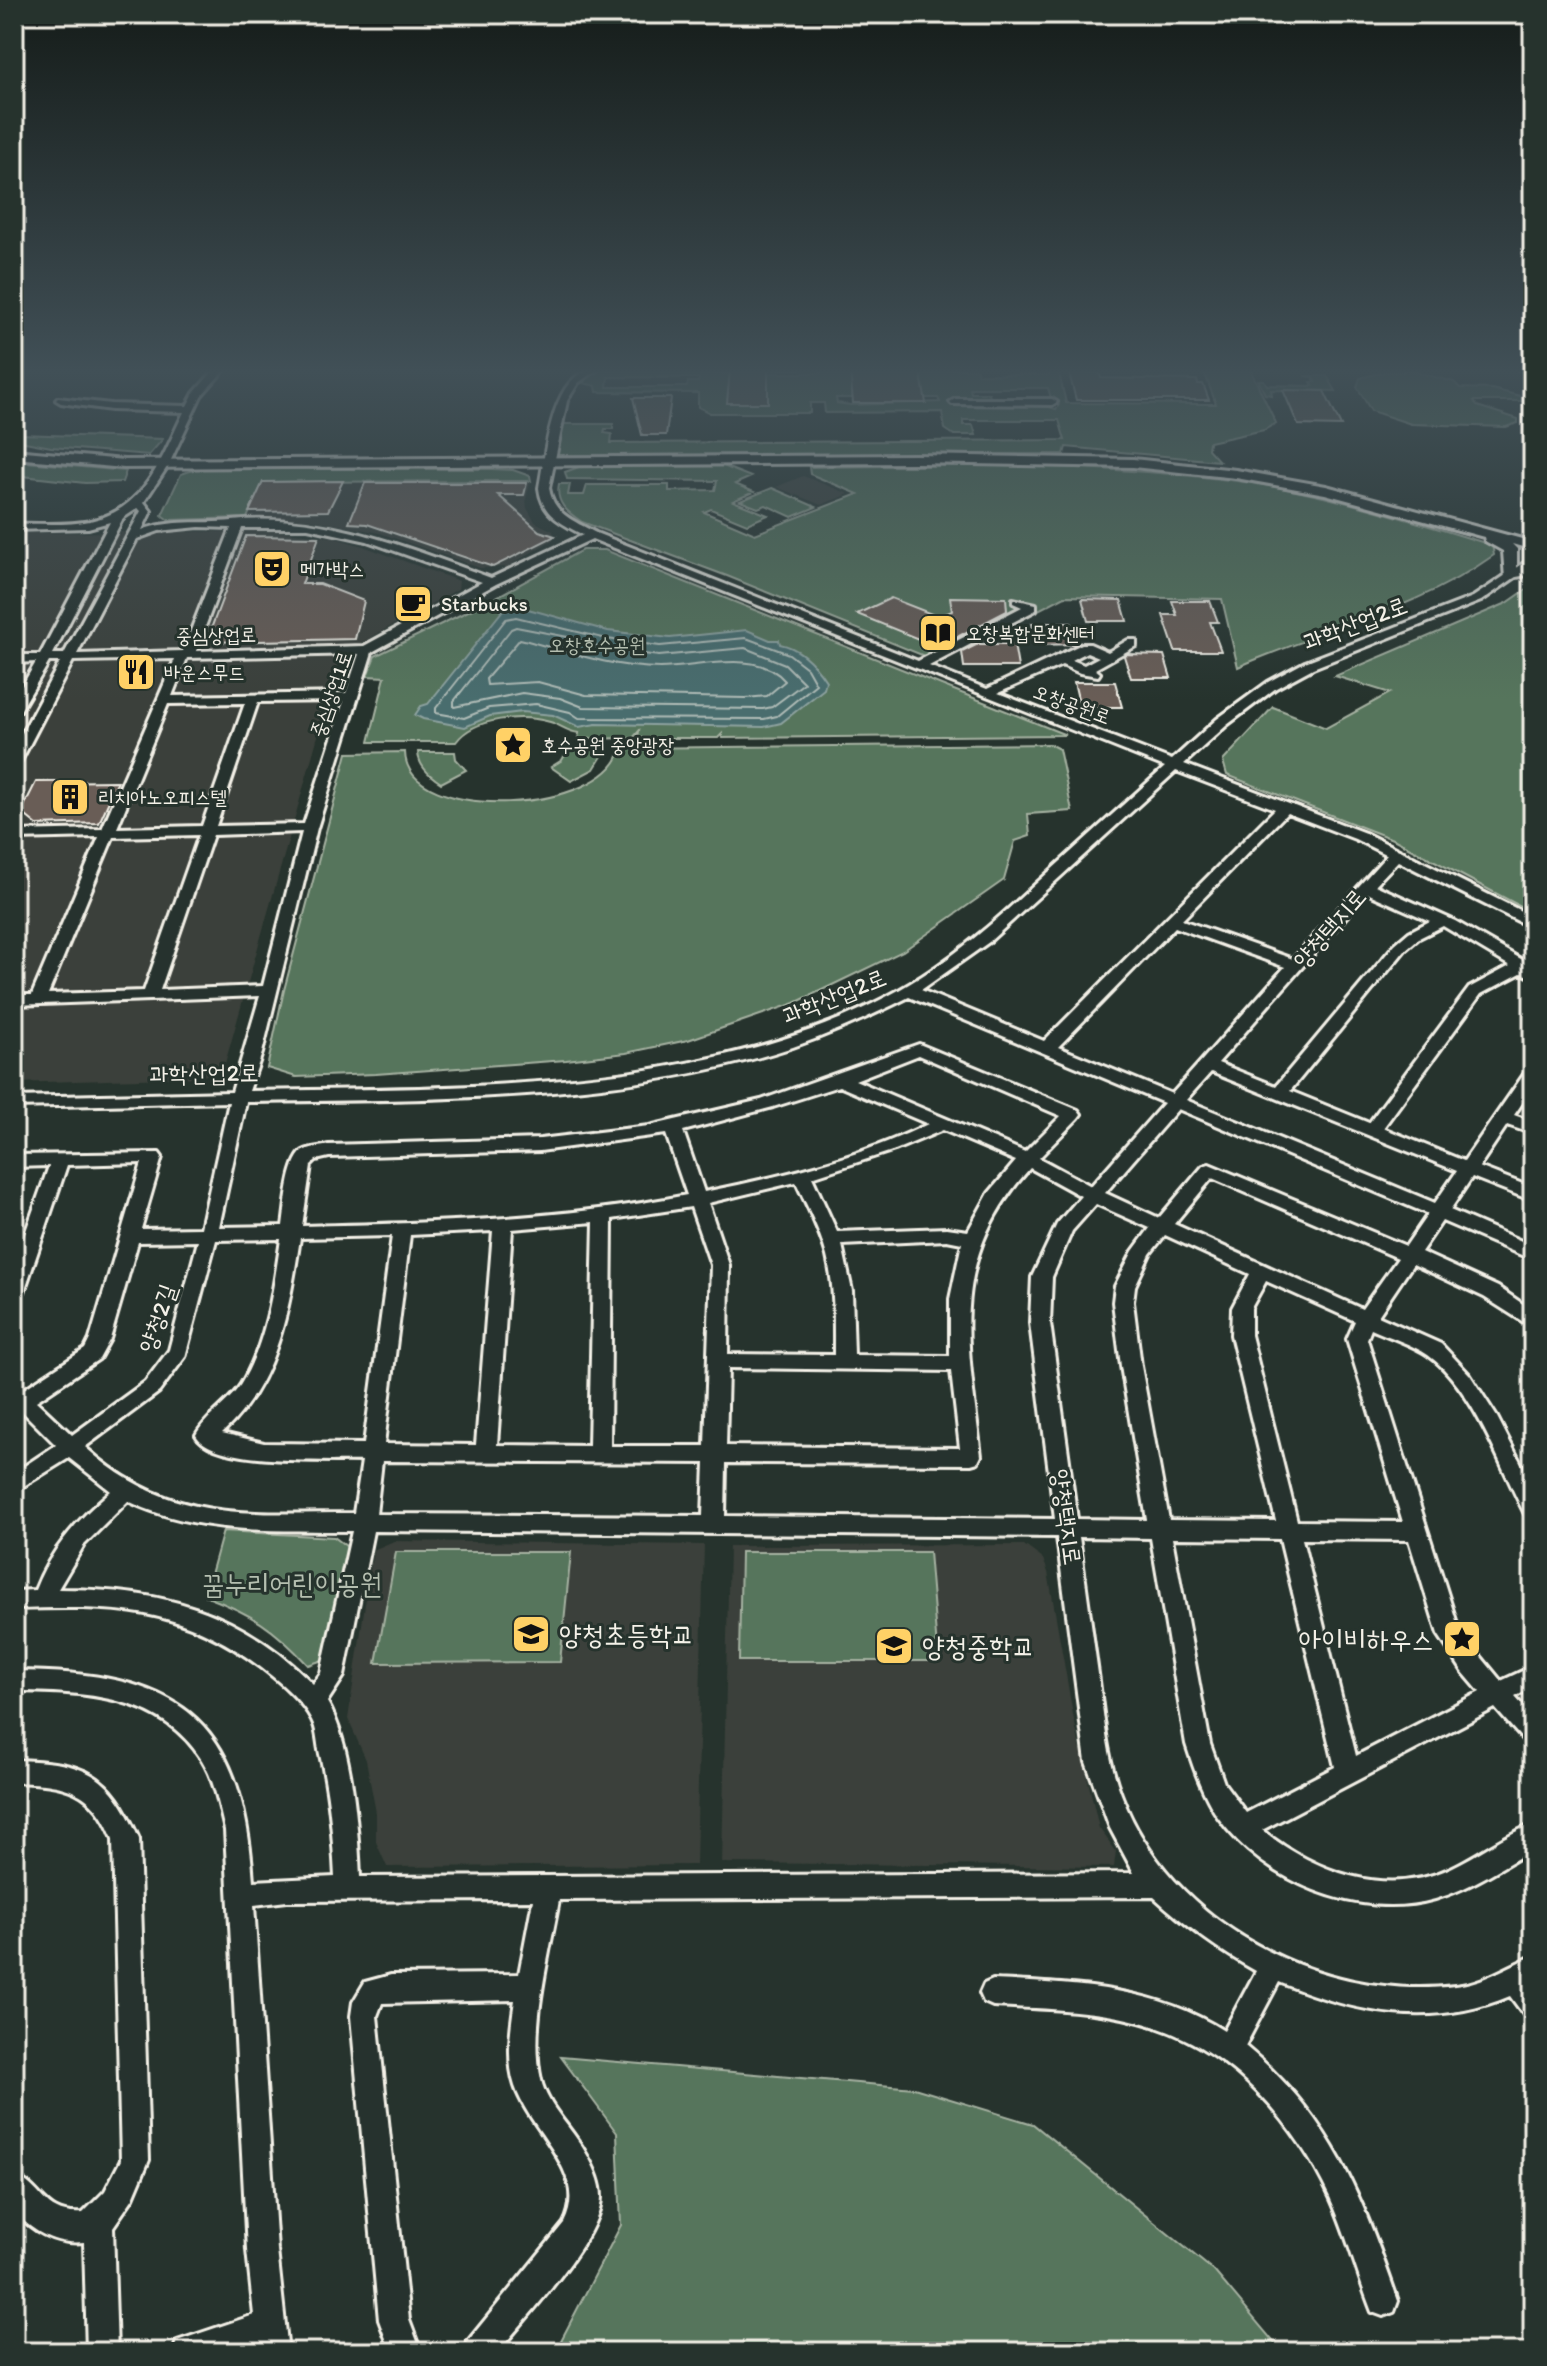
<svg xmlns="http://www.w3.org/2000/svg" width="1547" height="2366" font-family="Itim,'Poor Story',sans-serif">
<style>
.built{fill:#3a403a}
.green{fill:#57745c;stroke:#a6b2a2;stroke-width:2;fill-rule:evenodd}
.water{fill:#496d6e;stroke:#8da29f;stroke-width:2}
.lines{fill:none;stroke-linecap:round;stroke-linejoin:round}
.shore{stroke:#b0bcb7;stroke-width:2}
.building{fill:#695d57;stroke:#f4f1e8;stroke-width:2}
.minor-casing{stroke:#f4f1e8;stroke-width:6}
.major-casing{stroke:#f4f1e8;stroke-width:6}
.minor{fill:#26332d;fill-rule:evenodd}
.major{fill:#26332d;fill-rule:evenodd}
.labels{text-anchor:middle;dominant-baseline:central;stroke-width:6;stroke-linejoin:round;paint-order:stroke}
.far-poi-label{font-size:20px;fill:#f4f1e8;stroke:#26332d;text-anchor:start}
.far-street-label{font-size:20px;fill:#f4f1e8;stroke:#26332d}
.far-park-label{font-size:20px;fill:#b5bfb0;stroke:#26332d}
.street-label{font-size:24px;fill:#f4f1e8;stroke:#26332d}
.near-park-label{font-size:28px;fill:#b5bfb0;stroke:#26332d}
.near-poi-label{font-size:28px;fill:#f4f1e8;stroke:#26332d;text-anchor:start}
</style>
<rect width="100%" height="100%" fill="#26332d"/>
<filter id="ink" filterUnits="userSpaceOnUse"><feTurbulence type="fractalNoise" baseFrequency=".0125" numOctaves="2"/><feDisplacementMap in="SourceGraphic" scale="16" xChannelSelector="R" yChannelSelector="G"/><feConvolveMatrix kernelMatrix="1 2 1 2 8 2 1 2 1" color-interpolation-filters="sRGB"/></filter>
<g filter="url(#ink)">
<g class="built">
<polygon points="803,476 849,494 821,505 776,487"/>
<polygon points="343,481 531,481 526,499 527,508 535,522 553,531 554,539 507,567 480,568 380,533 312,520 247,518 263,482"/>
<polygon points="278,531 332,537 360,545 459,581 458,589 361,643 339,662 224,1067 202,1077 14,1083 14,533"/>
<polygon points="394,1541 704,1545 696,1865 387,1867 376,1842 376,1813 366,1760 348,1719 373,1550"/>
<polygon points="1024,1545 1043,1559 1048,1572 1074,1720 1099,1828 1116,1851 1114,1867 722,1863 729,1546"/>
</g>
<g class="green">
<path d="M593,369H809L715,370V374C751,373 787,373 821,373L822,369H836L837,373C867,374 903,373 932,373V369H976L978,374L1049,375L1048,369H1058L1066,403L1216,404L1203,369H1250L1276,423L1264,430L1209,442L1208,449L1219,461L1066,447L1064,454L551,455L557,424H613V429H605L604,433L612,434L611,443L1065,440L1059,420H963V425H973L976,435H954L945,429L942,412L825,413L824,403H810V413H710L698,407V393L597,392L596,386L575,381ZM608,377L699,378L698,382H688L687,387H607ZM970,388H1048L1052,402L1059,405L1056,409L1046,406L992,405L989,393H971ZM836,398H938L940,402L851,405L837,403Z"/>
<polygon points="1404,369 1454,382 1460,388 1492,389 1533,399 1533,401 1474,401 1477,406 1518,419 1518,423 1506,427 1411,424 1371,411 1357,387 1360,378 1384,372 1404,372"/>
<polygon points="1304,376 1327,376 1336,391 1271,390 1272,395 1265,394 1258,380 1264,380 1267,385 1313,386 1311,382 1315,382 1313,377"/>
<polygon points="14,432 20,434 163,439 149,455 51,447 14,440"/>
<polygon points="14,461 126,471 122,482 85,483 14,475"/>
<path d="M723,466L751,477L735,484L754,492L733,501L768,515L747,524L711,509L704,512L755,534L858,494L810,474L809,467C947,465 1084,463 1221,479C1314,489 1403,518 1492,545L1494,555C1416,611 1324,629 1238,667L1222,599L1065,596L939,662L727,576L582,522C567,512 555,503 559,484H570L568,495H584L587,485H669V491L715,490L717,481L567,479L565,472L579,467Z"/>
<polygon points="196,469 492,469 513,470 530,476 531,481 263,482 247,518 168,520 162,515 181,474"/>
<polygon points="772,488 816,507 792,517 766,505 758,508 740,501"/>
<path d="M582,550H605L1066,735L722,738V734L718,738H638L639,731L633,738L578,739L579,733C567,732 561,725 550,722C523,714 474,717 456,742H369L385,677L367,676L375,656L491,600Z"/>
<polygon points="1533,585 1533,913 1395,840 1227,775 1223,761 1273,707 1326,728 1390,693 1335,676 1507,603"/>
<path d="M1049,744L1059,749L1072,811L1028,814L1030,836L1015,841L1004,880L903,951L795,1003L688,1040L626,1053L566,1060L376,1074L296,1077L267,1068L284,990L347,753L405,752C406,825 607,814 621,748Z"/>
<polygon points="569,748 607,748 594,769 571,781 551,767 562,760"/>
<path d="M418,752H455L456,759L466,770L441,783C430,776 418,766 418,752Z"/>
<path d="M223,1531L334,1537L350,1549L329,1658L308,1665C274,1628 252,1614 205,1596Z"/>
<polygon points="396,1552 571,1552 560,1662 376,1663"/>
<polygon points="741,1552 929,1552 938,1661 739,1661"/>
<polygon points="561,2057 914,2088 1033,2124 1214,2271 1282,2352 555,2352 621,2225 617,2133"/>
</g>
<path class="water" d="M528,609L608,631L670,638L747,630L770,640H779L780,644C801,648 815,664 826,681L824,689L781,723L764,727L596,724L579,727L553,715L522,712L490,716L465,727L423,719L415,715L421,706L428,704L503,610Z"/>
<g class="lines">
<g class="shore">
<polygon points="516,617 607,639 660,646 746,638 789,654 807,668 816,684 777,716 764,719 579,718 570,712 536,704 489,708 464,718 436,713 436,708 506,619"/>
<polygon points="516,627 573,638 605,649 659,656 745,648 785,664 804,683 772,707 763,709 583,707 560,698 522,693 454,707 454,701 511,629"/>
<path d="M520,639C565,651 613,668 660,668C697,668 758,648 785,681L767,696L746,698L586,695L538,682L487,685L486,679Z"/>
</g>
</g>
<g class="building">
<polygon points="730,369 768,369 768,403 727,403"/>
<polygon points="850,369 920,369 926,403 853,403"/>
<polygon points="1073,372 1099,372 1101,378 1197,380 1198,384 1203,384 1209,400 1076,400 1069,373"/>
<polygon points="1283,390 1324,391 1341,426 1298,425"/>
<polygon points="633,398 671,398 666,435 642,435"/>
<polygon points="343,481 328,511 249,512 263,482"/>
<polygon points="365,483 527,483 524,495 498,495 539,531 555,536 493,567 367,524 349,523"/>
<polygon points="246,536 319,537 302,584 320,584 364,601 355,639 206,642"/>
<polygon points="950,597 1006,598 1007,611 938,647 857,614 891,598 939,617 952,611"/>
<polygon points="1082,599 1121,600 1127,621 1088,621"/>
<polygon points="1172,601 1210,601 1218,622 1210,622 1221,651 1175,651 1163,615 1177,615"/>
<polygon points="1032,623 1071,623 1076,644 1036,645"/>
<polygon points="978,644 1014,644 1018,667 964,667 962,652"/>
<polygon points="1127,654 1164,655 1171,678 1131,678 1124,656"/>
<polygon points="1074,682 1115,682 1122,707 1080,707"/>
<polygon points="118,781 99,823 37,825 21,812 36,782"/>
</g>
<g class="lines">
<g class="minor-casing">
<g id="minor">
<path d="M215,369H225L201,396L169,464L144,502L151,511L142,530C171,519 201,524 232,521C322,512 408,548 491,578L583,535C561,523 542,515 539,488C546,453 551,369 598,369L578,383L567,401L549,488C553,514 574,521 596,533L918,661L1022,607L1013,603V599L1036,604V610L929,666L987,689L1082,644H1090L1108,652L1128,640H1136V646L1095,669L1100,673L1098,676L1080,673L1062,665L998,693L1172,760L1217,719L1268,682L1305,662L1473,597L1533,557V565L1481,601L1313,668L1276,688L1227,725L1184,764L1365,833L1533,917V928L1528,926L1398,861L1375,885L1455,921L1533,966V978L1521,973L1481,994L1383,1128L1464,1161L1527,1070L1533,1069V1087L1514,1115L1533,1122V1134L1507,1125L1479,1167L1533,1188V1201L1472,1177L1450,1210L1533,1246V1260L1442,1221L1421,1252L1498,1287L1533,1311V1328L1484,1297L1413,1264L1378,1316L1441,1344L1470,1375L1497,1417L1533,1487V1517L1525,1514C1500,1466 1473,1387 1428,1355C1412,1344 1389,1337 1371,1329L1367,1339L1459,1630L1501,1681L1533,1666V1687L1515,1697L1533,1717V1745L1525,1742L1495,1708L1262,1830C1315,1872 1386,1899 1451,1868C1479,1855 1504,1835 1533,1824V1849C1502,1867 1470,1889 1435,1899C1358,1921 1263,1881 1218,1817C1203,1795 1194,1769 1186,1744L1151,1538L1079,1537C1086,1585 1092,1633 1099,1681C1104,1720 1107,1758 1121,1794C1169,1923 1321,2002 1455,1986C1484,1983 1506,1967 1533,1956V2019L1524,2015L1510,1996C1432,2029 1355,2013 1279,1982L1245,2046C1333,2118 1362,2197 1398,2301L1394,2312L1383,2316L1372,2312C1357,2274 1347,2234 1330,2197C1296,2124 1235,2053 1156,2027C1104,2009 1047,2009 993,2006L984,2002L980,1993L984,1984L993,1980C1072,1984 1155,1986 1224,2031L1256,1971C1218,1950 1186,1926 1154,1897L559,1900C550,1953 529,2027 541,2080C547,2106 572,2128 585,2152C593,2165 601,2182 601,2197C601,2239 525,2318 498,2352H464L468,2341L564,2223C590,2173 530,2132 515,2086C506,2059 511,2027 515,2000L382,2003L377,2016L409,2320L421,2352H391L379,2320L351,2016L353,2002L365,1982L391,1975L519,1974L533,1900L287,1901L254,1905L277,2250L288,2352H258L257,2344L234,2352H173L177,2341L254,2315L247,2250L225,1830C219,1806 215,1781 202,1760C161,1694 83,1692 14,1691V1671C175,1672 242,1713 253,1881L335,1877C333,1834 329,1791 319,1750C317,1740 317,1729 312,1720C302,1700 280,1682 262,1668C180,1605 113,1606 14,1609V1591L35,1590C51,1549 78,1519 111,1491L69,1458L14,1492V1473L56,1445L21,1410L14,1411V1384L24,1389L85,1349L90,1339L142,1163L67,1165L24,1292L21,1297L14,1299V1265L49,1166L14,1167V1155L159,1153L162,1157L141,1229L201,1228L229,1102L14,1107V1097L232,1092L260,996L14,1005V995H32L99,837L14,839V831L102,829L175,659L73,661L21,761L14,765V748L60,662H49L20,711L14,715V700L36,662L14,663V655H40L110,522L88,528L14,530V524C38,523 66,526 90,521C146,509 161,459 184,412L111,410L61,403L56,400L58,398L111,404L187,406L194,393ZM138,508L141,511L64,654H53L123,518ZM199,527L231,528L183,651L77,654L137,539L159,531ZM242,528H308L367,541L482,582L364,646L196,651ZM592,539L1165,767C1123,805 1081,843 1039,881C1002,915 965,949 922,976C737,1095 462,1087 249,1091L262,1053L317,828L372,652L496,584ZM1087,652L1099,657L1084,665L1072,660ZM359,654L346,693L172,696L187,658ZM344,701L304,824L216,826L258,702ZM245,703L202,826L117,828L168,704ZM1176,771L1275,809L1044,1041L921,990L989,942ZM1287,813L1355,839L1387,855L1293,959L1182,920ZM302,832L263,986L160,990L213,835ZM199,835L144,991L48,994L113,837ZM1367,893L1430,921L1409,932L1395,944L1276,1086L1218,1063ZM1443,926L1510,966L1469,988L1369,1123L1290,1091L1405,950L1419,938ZM1175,927L1285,967L1172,1094L1058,1047ZM909,997L1164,1103L1091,1186L1039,1158L1078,1118L1081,1114L1078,1110L919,1044L761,1100L649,1126L540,1139L329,1145C322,1147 310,1147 303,1151C288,1162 286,1208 283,1226L219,1227L246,1102C425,1099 622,1103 793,1047C833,1033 871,1016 909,997ZM919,1055L1061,1116L1025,1152L855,1080ZM1211,1072L1457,1171L1435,1203L1186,1100ZM839,1086L928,1124C859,1158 779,1177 704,1192L683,1131L773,1107ZM1178,1109L1428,1214L1406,1246L1209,1164L1203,1166L1159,1218L1105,1193ZM943,1130L1016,1161L989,1193L968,1231L947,1228L837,1232L812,1177L895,1150ZM666,1134L687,1195C560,1220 430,1223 302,1226L311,1165L316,1160L329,1157L540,1151ZM1030,1168L1081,1196L1057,1224L1032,1277L1030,1323L1055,1519L725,1516L726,1463L971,1464L978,1462L981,1456C968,1344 946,1261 1030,1168ZM1212,1178L1398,1258L1362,1309L1174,1224ZM796,1182C807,1206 820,1230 827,1256C835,1289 834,1322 834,1355L728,1354L729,1265L708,1203ZM1096,1204L1150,1228L1133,1251L1115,1286L1113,1302L1121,1366L1147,1520L1077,1519L1050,1323L1052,1277L1072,1231ZM691,1207L711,1265L705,1446H610L612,1219ZM594,1222L589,1446L497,1445L512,1229ZM493,1231L476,1445L384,1444L410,1235ZM1165,1235L1250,1274L1232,1308L1231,1335L1276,1521L1169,1520L1141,1366L1133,1302L1135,1286L1150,1254ZM392,1236L364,1444L264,1443L222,1433C277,1383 289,1310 300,1238ZM281,1239C274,1286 267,1342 241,1384C229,1403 206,1416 196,1435C212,1466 329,1460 362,1461L354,1513C249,1513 169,1524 85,1447L159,1392L185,1357L216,1240ZM947,1240L962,1243L950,1299V1356L854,1355L852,1291L842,1245ZM198,1241L169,1350L145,1382L72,1435L36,1401L99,1359L110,1339L138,1242ZM1266,1281L1355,1321L1347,1339L1403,1522L1297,1521L1251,1335V1308ZM728,1368L951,1371L960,1448L726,1446ZM382,1461L705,1463L703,1516L376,1514ZM128,1501C199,1535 275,1530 352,1531L321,1673L313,1684C239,1609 160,1589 58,1589L84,1545ZM373,1531L1057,1537L1086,1762L1110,1828L1134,1873L360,1877C358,1827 352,1744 327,1702L344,1676ZM1172,1538L1280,1539L1335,1767L1246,1813L1224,1783L1210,1744ZM1302,1539L1409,1540L1438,1634L1463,1672L1480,1692L1356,1756Z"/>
<polygon points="1519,369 1533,369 1533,375"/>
<polygon points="955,399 1052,399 1057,402 1052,405 952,404 950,402"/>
<path d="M14,1760C85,1762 110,1772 139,1839L149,2160L133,2198L113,2227L117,2352H87L84,2242C55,2245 33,2232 14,2211V2175C44,2187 42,2216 83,2213L105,2191L121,2160L113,1839C93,1788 65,1784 14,1782Z"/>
</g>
</g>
<g class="major-casing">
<polygon id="major" points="14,450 124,460 916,455 1133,459 1236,470 1326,486 1533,542 1533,550 1512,544 1517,549 1517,570 1533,566 1533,574 1505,579 1503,551 1485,541 1484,537 1325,494 1236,478 1133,467 916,463 124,468 14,458"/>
</g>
<use href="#minor" class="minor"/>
<use href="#major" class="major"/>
</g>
</g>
<linearGradient id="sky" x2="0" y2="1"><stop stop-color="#151c19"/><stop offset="0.53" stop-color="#415057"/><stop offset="1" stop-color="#415057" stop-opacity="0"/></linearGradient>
<rect width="1547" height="700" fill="url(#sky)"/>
<defs>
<g id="theatre-square" transform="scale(2)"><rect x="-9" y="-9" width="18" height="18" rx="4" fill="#ffd166" stroke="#26332d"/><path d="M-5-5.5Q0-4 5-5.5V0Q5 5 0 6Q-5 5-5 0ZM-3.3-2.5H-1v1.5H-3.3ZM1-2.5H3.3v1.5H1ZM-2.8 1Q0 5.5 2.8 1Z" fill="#111"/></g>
<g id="cafe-square" transform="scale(2)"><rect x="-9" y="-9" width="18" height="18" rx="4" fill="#ffd166" stroke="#26332d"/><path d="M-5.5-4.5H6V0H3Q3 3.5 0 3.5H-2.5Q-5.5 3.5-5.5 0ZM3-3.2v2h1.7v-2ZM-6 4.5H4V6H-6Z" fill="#111"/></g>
<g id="library-square" transform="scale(2)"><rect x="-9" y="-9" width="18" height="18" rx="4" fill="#ffd166" stroke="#26332d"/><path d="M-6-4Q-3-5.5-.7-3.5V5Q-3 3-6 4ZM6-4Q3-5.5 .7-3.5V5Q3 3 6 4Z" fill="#111"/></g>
<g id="restaurant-square" transform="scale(2)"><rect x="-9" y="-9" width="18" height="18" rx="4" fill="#ffd166" stroke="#26332d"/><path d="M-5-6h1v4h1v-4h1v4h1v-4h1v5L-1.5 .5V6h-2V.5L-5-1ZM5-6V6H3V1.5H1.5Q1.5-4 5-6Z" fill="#111"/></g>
<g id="sight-square" transform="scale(2)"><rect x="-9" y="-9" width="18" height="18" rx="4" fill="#ffd166" stroke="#26332d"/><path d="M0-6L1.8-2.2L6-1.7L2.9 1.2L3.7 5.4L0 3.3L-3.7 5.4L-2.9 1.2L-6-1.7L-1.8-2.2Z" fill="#111"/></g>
<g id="building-square" transform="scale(2)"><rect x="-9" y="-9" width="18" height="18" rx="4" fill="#ffd166" stroke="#26332d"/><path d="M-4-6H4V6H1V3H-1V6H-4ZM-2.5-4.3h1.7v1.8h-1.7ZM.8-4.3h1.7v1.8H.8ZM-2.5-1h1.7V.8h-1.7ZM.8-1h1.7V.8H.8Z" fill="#111"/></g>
<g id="school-square" transform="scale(2)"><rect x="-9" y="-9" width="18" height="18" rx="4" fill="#ffd166" stroke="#26332d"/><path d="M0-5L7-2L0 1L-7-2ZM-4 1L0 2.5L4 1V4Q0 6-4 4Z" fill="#111"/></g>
</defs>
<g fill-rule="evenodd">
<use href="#theatre-square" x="272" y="569"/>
<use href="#cafe-square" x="413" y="604"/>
<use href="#library-square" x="938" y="633"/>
<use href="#restaurant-square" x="136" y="672"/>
<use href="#sight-square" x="513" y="745"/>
<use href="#building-square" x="70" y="797"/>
<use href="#school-square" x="531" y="1634"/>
<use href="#sight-square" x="1462" y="1639"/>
<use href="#school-square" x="894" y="1646"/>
</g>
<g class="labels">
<g class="far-poi-label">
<text x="300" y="569">메가박스</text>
<text x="441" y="604">Starbucks</text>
<text x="966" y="633">오창복합문화센터</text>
<text x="164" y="672">바운스무드</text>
<text x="541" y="745">호수공원 중앙광장</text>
<text x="98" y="797">리치아노오피스텔</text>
</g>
<g class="far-street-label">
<text transform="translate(216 635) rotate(-1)">중심상업로</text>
<text transform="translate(331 694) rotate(-71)">중심상업1로</text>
<text transform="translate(1072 704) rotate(20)">오창공원로</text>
</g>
<g class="far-park-label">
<text x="597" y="645">오창호수공원</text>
</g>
<g class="street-label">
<text transform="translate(1355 623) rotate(-21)">과학산업2로</text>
<text transform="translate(1329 928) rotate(-49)">양청택지로</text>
<text transform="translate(834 996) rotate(-22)">과학산업2로</text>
<text transform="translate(204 1073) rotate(-1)">과학산업2로</text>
<text transform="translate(157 1318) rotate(-71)">양청2길</text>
<text transform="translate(1067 1517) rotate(82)">양청택지로</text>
</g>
<g class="near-park-label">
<text x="292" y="1583">꿈누리어린이공원</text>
</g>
<g class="near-poi-label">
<text x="559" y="1634">양청초등학교</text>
<text x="1434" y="1639" text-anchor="end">아이비하우스</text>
<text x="922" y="1646">양청중학교</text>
</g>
</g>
<rect width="1547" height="2366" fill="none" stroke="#26332d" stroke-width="48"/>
<rect x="24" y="24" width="1499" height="2318" fill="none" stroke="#f4f1e8" stroke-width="3" filter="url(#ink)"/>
</svg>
